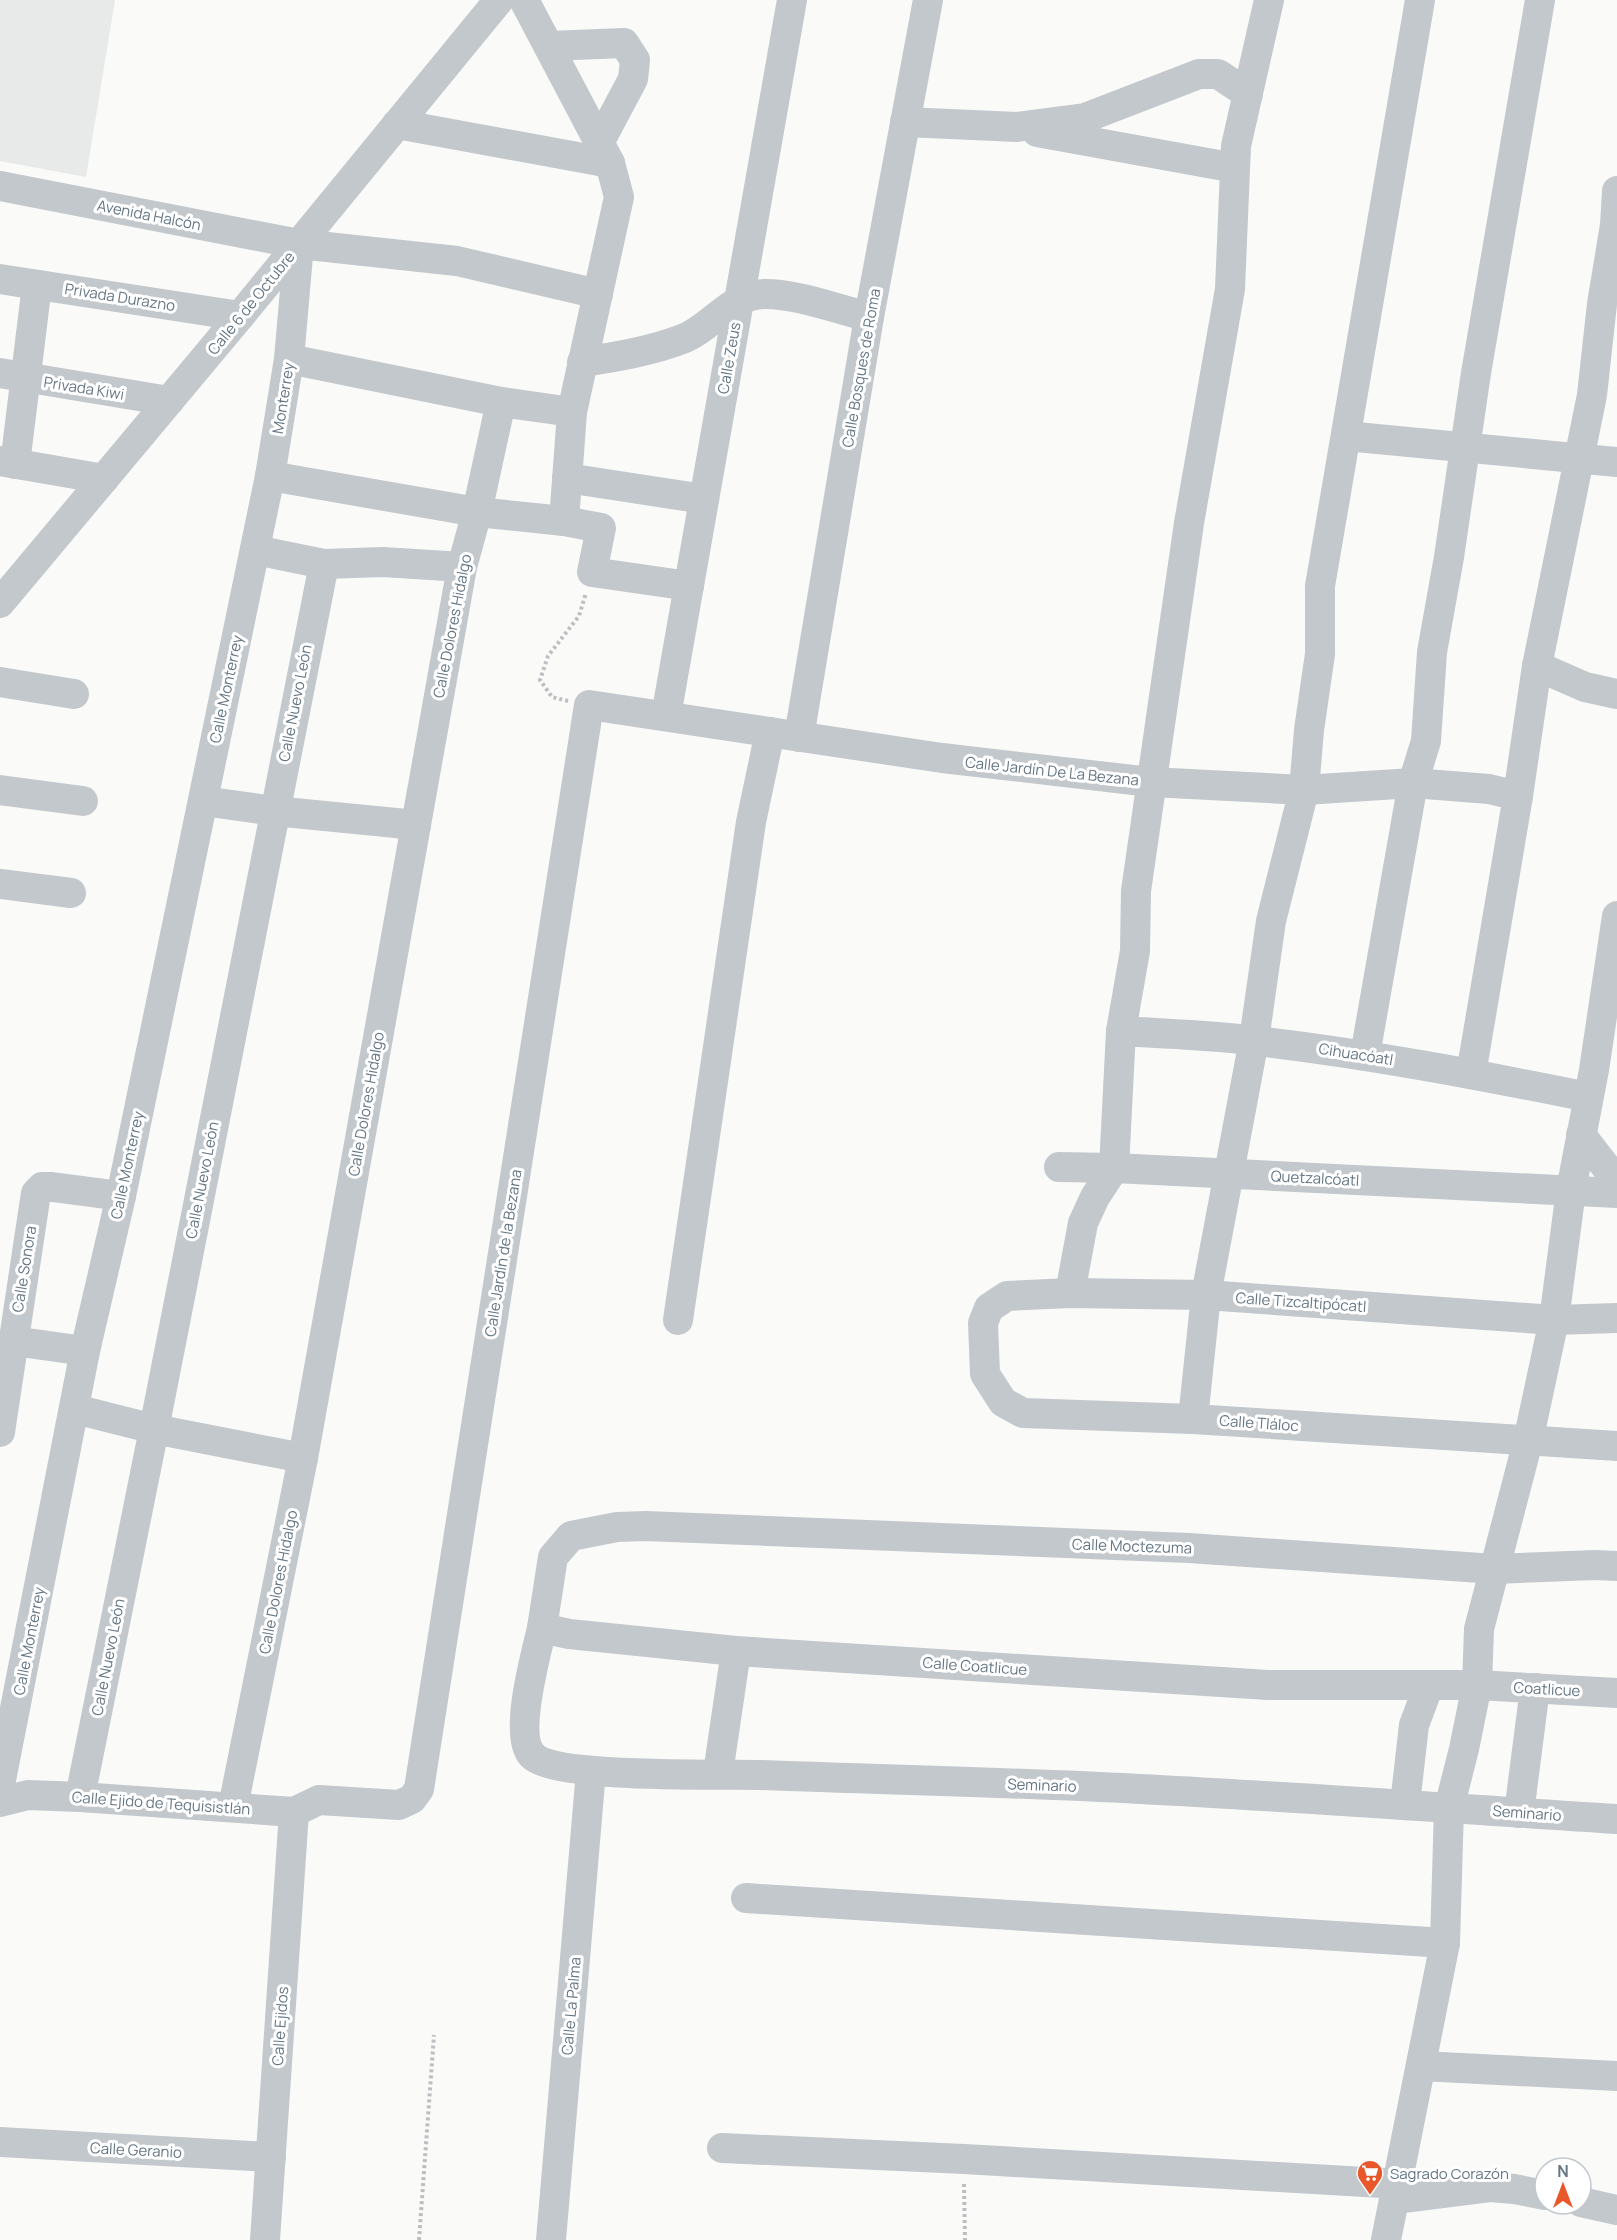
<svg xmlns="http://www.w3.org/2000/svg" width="1617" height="2240" font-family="Manrope,sans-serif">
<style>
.built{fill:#e8e9e9}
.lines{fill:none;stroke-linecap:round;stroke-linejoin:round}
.path{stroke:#bbbfc2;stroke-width:4;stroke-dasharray:3 3;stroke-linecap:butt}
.minor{stroke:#c3c8cc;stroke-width:30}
.labels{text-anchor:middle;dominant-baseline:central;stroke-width:6;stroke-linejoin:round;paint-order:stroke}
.street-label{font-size:15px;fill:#647684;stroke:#fff}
.poi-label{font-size:15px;fill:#647684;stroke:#fff;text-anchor:start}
</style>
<rect width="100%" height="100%" fill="#fafaf8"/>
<polygon class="built" points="0,0 115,0 86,177 0,161"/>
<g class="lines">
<g class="path">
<polyline points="568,701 552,697 540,680 548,656 579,616 586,593"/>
<polyline points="964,2184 965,2240"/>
<polyline points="419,2240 434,2035"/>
</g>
<g class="minor">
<polyline points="524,0 610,163 619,197 572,412 564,521"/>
<polyline points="549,46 624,43 635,60 633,79 599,143"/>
<polyline points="905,122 1017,127 1085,118 1199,74 1218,74 1248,94"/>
<polyline points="397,124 610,163"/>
<polyline points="1037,132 1235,168"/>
<polyline points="0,186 299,244 457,261 598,294"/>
<polyline points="0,279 240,316"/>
<polyline points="289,359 501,402 572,412"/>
<path d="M582,362C616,357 652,351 685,338C713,326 732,294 765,294C797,294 837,309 869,317"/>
<polyline points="0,373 169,401"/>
<polyline points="1346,436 1617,462"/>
<polyline points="0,461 104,479"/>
<polyline points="15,464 37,285"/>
<polyline points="270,476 477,512 564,521 601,528 592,572 689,586"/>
<polyline points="567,478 704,499"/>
<polyline points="255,550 324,564 383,562 462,567"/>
<polyline points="0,603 240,316 499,0"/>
<polyline points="1537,666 1585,687 1617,694"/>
<polyline points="0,682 74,694"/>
<polyline points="666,716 792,0"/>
<polyline points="799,737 869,317 928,0"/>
<polyline points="0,790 83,801"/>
<polyline points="203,801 274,811 416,825"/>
<polyline points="0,884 71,893"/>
<path d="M1121,1031C1166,1034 1212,1035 1257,1041C1369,1054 1479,1075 1588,1097"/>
<polyline points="1365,1055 1413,783 1426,741 1432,652 1449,557 1476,373 1540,0"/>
<polyline points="1471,1074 1518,796 1537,666 1592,395 1602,304 1615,225 1617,191"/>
<polyline points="1581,1135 1617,1181"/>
<polyline points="1059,1167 1114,1168 1617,1193"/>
<polyline points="1070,1293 1083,1223 1095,1197 1114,1168 1121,1031 1135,951 1136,891 1189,523 1230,289 1236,146 1269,0"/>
<polyline points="1617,1318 1554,1320 1206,1295 1070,1293 1007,1296 989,1308 983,1323 985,1374 1003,1402 1023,1413 1193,1419 1617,1446"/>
<polyline points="678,1320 751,822 770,732"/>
<polyline points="13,1341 85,1351"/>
<polyline points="75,1409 154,1429 303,1458"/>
<polyline points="1193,1419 1206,1295 1254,1040 1271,921 1304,790 1309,730 1320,654 1320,586 1420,0"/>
<polyline points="0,1432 36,1193 42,1187 52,1187 121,1196"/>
<polyline points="542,1628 553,1557 571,1536 617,1527 646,1526 1189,1548 1495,1569 1595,1565 1617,1566"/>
<path d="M1617,1693L1477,1685H1268L736,1651L569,1634L542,1628C536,1654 514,1732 531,1754C550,1779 722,1774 760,1775C887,1780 1013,1782 1140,1789C1299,1797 1458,1809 1617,1819"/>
<polyline points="718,1773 736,1651"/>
<polyline points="1,1780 85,1351 121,1196 270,476 289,359 299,244"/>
<polyline points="80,1797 154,1429 324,564"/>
<polyline points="0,1802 28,1795 80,1797 294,1812"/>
<polyline points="1405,1804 1414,1725 1429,1685"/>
<polyline points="233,1807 303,1458 462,567 477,512 501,402"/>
<polyline points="294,1812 319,1800 399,1805 412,1799 419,1789 589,705 942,758 1151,782 1304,790 1413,783 1489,789 1518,796"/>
<polyline points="1519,1813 1535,1688"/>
<polyline points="746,1898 1445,1943"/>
<polyline points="1421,2066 1617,2076"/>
<polyline points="0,2142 271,2157"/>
<polyline points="722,2148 964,2159 1399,2184"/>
<polyline points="1395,2199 1490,2187 1514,2189 1545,2195"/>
<polyline points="1581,2202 1617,2210"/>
<polyline points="265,2240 294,1812"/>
<polyline points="551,2240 591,1771"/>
<polyline points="1386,2240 1445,1943 1449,1808 1464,1749 1477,1685 1479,1629 1528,1441 1554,1320 1571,1190 1594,1070 1617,916"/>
</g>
</g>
<defs>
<g id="supermarket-pin" transform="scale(1.35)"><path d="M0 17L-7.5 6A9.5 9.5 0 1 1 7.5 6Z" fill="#e8582a" stroke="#fff"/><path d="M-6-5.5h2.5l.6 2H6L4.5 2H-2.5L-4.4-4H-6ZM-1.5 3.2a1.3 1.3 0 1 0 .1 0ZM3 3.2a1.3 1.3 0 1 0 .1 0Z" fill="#fff"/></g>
</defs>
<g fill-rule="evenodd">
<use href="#supermarket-pin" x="1370" y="2173"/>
</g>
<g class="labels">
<g class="street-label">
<text transform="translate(149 215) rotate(11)">Avenida Halcón</text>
<text transform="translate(120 297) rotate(9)">Privada Durazno</text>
<text transform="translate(251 303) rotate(-51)">Calle 6 de Octubre</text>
<text transform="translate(729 358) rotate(-80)">Calle Zeus</text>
<text transform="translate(861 368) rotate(-80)">Calle Bosques de Roma</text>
<text transform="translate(84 388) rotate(9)">Privada Kiwi</text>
<text transform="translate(283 398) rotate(-81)">Monterrey</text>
<text transform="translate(452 626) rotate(-79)">Calle Dolores Hidalgo</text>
<text transform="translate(226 689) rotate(-78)">Calle Monterrey</text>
<text transform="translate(295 703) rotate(-79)">Calle Nuevo León</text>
<text transform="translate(1052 771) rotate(6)">Calle Jardín De La Bezana</text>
<text transform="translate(1356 1054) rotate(9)">Cihuacóatl</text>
<text transform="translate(366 1104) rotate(-80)">Calle Dolores Hidalgo</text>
<text transform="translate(127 1165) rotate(-78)">Calle Monterrey</text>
<text transform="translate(1315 1178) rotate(3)">Quetzalcóatl</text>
<text transform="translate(202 1180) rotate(-79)">Calle Nuevo León</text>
<text transform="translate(503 1253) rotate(-81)">Calle Jardín de la Bezana</text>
<text transform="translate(24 1269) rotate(-81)">Calle Sonora</text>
<text transform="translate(1301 1302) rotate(4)">Calle Tizcaltipócatl</text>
<text transform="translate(1259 1423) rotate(4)">Calle Tláloc</text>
<text transform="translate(1132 1546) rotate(2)">Calle Moctezuma</text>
<text transform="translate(278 1582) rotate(-79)">Calle Dolores Hidalgo</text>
<text transform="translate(29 1641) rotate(-79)">Calle Monterrey</text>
<text transform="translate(108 1657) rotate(-79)">Calle Nuevo León</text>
<text transform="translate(975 1666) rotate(4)">Calle Coatlicue</text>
<text transform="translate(1547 1689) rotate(3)">Coatlicue</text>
<text transform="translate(1042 1785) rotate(2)">Seminario</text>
<text transform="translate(161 1803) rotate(4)">Calle Ejido de Tequisistlán</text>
<text transform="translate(1527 1813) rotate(4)">Seminario</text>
<text transform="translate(571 2006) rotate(-85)">Calle La Palma</text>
<text transform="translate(280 2026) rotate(-86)">Calle Ejidos</text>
<text transform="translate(136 2150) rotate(3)">Calle Geranio</text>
</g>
<g class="poi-label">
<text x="1390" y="2173">Sagrado Corazón</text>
</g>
</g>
<g transform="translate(1563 2186)"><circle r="28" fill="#ffffff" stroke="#c1c8ce" stroke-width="1.5"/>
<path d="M0-4.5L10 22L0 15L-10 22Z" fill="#e8582a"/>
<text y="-9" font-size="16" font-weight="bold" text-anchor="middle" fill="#647684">N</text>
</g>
</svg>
